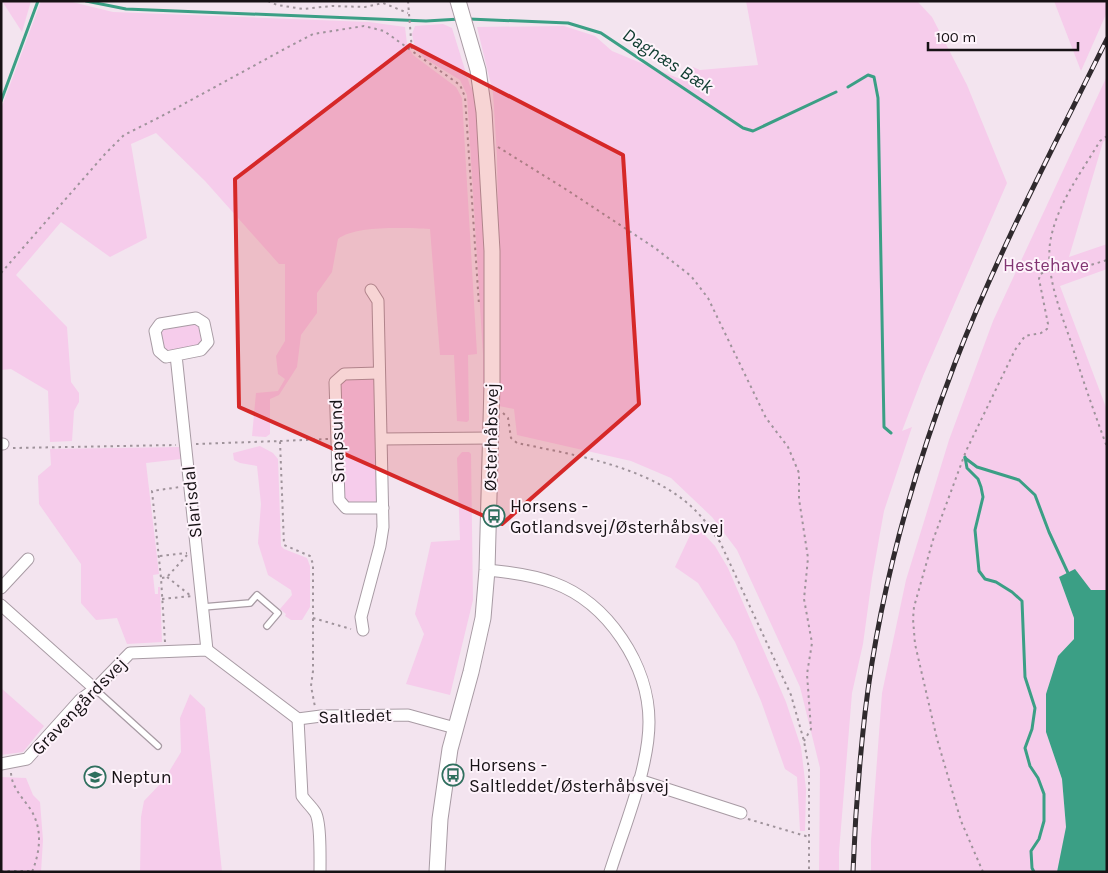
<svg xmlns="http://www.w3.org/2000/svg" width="1108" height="873" font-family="Karla,sans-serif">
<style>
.green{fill:#f6cceb}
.water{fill:#3b9f85}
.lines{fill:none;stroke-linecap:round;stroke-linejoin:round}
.stream{stroke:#3b9f85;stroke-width:3}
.lane-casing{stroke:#a89ba4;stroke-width:8}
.street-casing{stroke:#a89ba4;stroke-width:13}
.secondary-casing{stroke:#a89ba4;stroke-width:17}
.path{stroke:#9f939b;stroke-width:2;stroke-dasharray:2.5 4;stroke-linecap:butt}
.lane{stroke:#fff;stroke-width:5.5}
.street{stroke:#fff;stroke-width:11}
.secondary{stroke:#fff;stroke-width:15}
.rail-casing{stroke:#302a2e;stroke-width:5}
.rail{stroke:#fef3fb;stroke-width:3;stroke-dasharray:9;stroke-linecap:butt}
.marked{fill:#d62828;fill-opacity:0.2;stroke:#d62828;stroke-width:4;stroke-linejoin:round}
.labels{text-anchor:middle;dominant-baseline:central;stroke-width:4;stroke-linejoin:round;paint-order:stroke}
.park-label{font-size:18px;fill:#813472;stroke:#fef3fb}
.street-label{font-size:18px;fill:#171215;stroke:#fef3fb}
.poi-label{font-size:18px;fill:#171215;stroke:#fef3fb;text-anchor:start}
.water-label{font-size:19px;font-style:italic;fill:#0f3c30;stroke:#fef3fb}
</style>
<rect width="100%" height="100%" fill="#f3e4ef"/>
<g class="green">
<polygon points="2,1 31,1 22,32"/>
<path d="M41,1H68L113,12L369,22L405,27L407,44L413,55L456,87L462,98L477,354L468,355L469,420L467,422L457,421L454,355H440L430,229C407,228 356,225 338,239L332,272L317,293V313L301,335L297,367L279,395L270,399V434L266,437L252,436L256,393L278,391L285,379L278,374L276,356L285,341V264H279L205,181L156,133L131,144L147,238L110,257L61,222L16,275L67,327L71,382L79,393V402L74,411L72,441L50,442L48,391L11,369L1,370V109Z"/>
<polygon points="746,1 917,1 932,17 967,85 1007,183 923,376 902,431 912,427 884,511 872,578 863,644 852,693 839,852 839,872 819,872 820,768 800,687 737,550 712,517 671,478 631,461 517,435 514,409 499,406 499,285 497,156 493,93 477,27 564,26 595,36 612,51 680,79 693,67 700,70 758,65"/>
<polygon points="1054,1 1107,1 1107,12 1081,71"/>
<polygon points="443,24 452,28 470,86 476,93 483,190 487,357 483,407 483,355 467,95 460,80 424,58 418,50 414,44 412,34 415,26"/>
<polygon points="1107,76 1107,139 1103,142 1069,257 1107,244 1107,269 1060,286 1107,410 1107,590 1091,590 1059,577 1074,618 1074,639 1058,656 1046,732 1062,779 1066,827 1059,866 1057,872 871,872 871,841 882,693 906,580 949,440 993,321"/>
<polygon points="196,322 200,325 203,341 200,345 167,351 163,349 160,332 163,328"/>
<polygon points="372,376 377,380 379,498 376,503 346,504 342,501 339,381 343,377"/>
<polygon points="260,446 273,453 278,459 281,546 284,549 307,558 310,566 310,607 302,620 291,620 285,616 286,614 280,609 292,595 291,590 268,575 258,543 261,504 257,466 240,463 234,460 233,453"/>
<polygon points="179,447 181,459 146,463 159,574 153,575 155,594 158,594 158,587 160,587 162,642 127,644 117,618 96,620 81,603 81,564 39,504 38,476 51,465 50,449"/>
<polygon points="462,452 469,452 471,454 473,600 450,695 406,684 424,634 415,614 431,542 460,540 457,458"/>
<polygon points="700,530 715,546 728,568 786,702 801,747 806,789 805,831 800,831 797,777 785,769 761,701 735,642 698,583 675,567 692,531"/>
<polygon points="1,688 44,726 23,752 1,755"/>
<polygon points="190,694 205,708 222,872 140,872 141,817 144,801 164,780 181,752 180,718"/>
<polygon points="1,777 26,778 33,795 40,802 43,840 41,872 1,872"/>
</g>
<polygon class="water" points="1075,569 1091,590 1107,590 1107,872 1057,872 1066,827 1062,779 1046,732 1046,694 1058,656 1074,639 1074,618 1059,577"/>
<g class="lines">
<g class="stream">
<polyline points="86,1 126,9 426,21 460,19"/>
<polyline points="469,19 568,23 601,33 743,128 753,131 836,92"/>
<polyline points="848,87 868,75 874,77 878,98 884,427 891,433"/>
<polyline points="1,101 38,1"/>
<polyline points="965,457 967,468 978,479 981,487 983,497 975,530 979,571 985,579 996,582 1012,592 1022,601 1025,677 1035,708 1032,729 1025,748 1030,766 1038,778 1044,794 1044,821 1039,839 1031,851 1032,868 1034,872"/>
<polyline points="965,458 977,467 1019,480 1035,495 1049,532 1068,573"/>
</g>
<g class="lane-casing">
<g id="lane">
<polyline points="203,607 250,603 257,595 278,613 267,626"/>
<polyline points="95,689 158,746"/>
</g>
</g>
<g class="street-casing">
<g id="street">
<polyline points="176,355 166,357 159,351 155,331 160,324 196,318 204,323 208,342 201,350 176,355 207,650"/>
<polyline points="379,373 344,374 335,382 339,500 346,508 383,508"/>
<polyline points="382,439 491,438"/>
<polyline points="1,444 3,444"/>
<path d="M487,570C509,572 533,575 554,583C608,603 649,665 649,722C649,768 624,827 610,872"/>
<polyline points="1,588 28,559"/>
<polyline points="1,605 95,689"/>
<polyline points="363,630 361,617 380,546 383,527 378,301 371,290"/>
<path d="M298,719L302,796C306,802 311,806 315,812C321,821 320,859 320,872"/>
<polyline points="1,764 27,759 80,700 95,689 130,653 207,650 298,719 321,716 408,715 455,728"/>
<polyline points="639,780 741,813"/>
</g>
</g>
<g class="secondary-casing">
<polyline id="secondary" points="437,872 440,819 450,749 471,672 483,618 487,570 492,385 492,251 484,112 478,70 458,1"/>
</g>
<g class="path">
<polyline points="268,1 277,5 303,9 332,6 365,7 383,3 408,13"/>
<polyline points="408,1 412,51 460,85 465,97 479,305"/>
<path d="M1107,136L1100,141C1081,173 1056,205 1050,243C1046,277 1060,310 1071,342C1082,378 1094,412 1107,447"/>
<polyline points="498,147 567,190 655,248 691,276 708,298 766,418 788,447 799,473 799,499 808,558 804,599 812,643 807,674 811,729 804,741"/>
<polyline points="1,273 105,154 124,135 160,117 290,46 313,34 364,26 384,31 412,51"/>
<path d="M503,413L508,418L511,438L517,443C579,456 662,468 704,520C710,527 714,535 720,542L791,695L804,741L809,769V872"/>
<polyline points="280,441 328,439"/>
<polyline points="196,444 280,441 284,545 310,556 313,564 313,671 311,686 315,707"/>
<polyline points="13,448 176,445"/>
<polyline points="160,556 187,553"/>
<polyline points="167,577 191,596"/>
<polyline points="162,578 167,577 187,555"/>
<polyline points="162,599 192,596"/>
<polyline points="313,618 351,629"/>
<polyline points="165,642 161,578 152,491 180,487"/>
<path d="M11,773C12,788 23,798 31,810C43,830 40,852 32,872"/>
<polyline points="748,819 809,837"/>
<polyline points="1,871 31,871"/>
<polyline points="983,872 961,821 937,739 915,644 913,619 914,607 933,540 966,451 1015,350 1025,336 1041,333 1047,329 1048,324 1039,279 1040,274 1050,270 1081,268 1107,260"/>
</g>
<use href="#lane" class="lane"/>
<use href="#street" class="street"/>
<use href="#secondary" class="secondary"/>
<g class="rail-casing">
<path id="rail" d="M853,872C855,819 859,766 865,713C879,594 912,475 955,363C998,252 1054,146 1107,39"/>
</g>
<use href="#rail" class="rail"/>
</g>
<path class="marked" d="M410,45L623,155L639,404L502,524L239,407L235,179Z"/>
<defs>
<g id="bus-ring" transform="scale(1.125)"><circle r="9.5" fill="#fef3fb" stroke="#2f6f5e" stroke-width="1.5"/><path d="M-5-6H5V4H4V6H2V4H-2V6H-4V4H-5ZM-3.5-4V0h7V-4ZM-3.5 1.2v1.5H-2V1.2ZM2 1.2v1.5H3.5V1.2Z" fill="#2f6f5e"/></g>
<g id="school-ring" transform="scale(1.125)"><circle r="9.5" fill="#fef3fb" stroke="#2f6f5e" stroke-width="1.5"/><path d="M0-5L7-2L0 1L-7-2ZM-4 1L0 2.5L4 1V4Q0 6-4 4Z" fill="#2f6f5e"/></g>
</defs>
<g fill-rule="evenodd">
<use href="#bus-ring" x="494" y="516"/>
<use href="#bus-ring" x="453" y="775"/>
<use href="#school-ring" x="95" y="777"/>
</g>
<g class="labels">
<g class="park-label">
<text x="1046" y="265">Hestehave</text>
</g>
<g class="street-label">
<text transform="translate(491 437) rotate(-89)">Østerhåbsvej</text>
<text transform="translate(337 441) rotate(-92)">Snapsund</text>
<text transform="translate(192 502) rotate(-96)">Slarisdal</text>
<text transform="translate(79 706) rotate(-46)">Gravengårdsvej</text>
<text transform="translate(355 716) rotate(-2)">Saltledet</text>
</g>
<g class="poi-label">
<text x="510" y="506">Horsens -<tspan x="510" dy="21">Gotlandsvej/Østerhåbsvej</tspan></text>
<text x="469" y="765">Horsens -<tspan x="469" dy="21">Saltleddet/Østerhåbsvej</tspan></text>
<text x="111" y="777">Neptun</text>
</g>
<g class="water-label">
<text transform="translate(668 61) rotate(33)">Dagnæs Bæk</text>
</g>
</g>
<rect width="1108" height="873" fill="none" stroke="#171215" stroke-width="5"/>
<path d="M928 42v8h150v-8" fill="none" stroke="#171215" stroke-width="2.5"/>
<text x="936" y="42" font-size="15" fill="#171215" stroke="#fef3fb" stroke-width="4" paint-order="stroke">100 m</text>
</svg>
